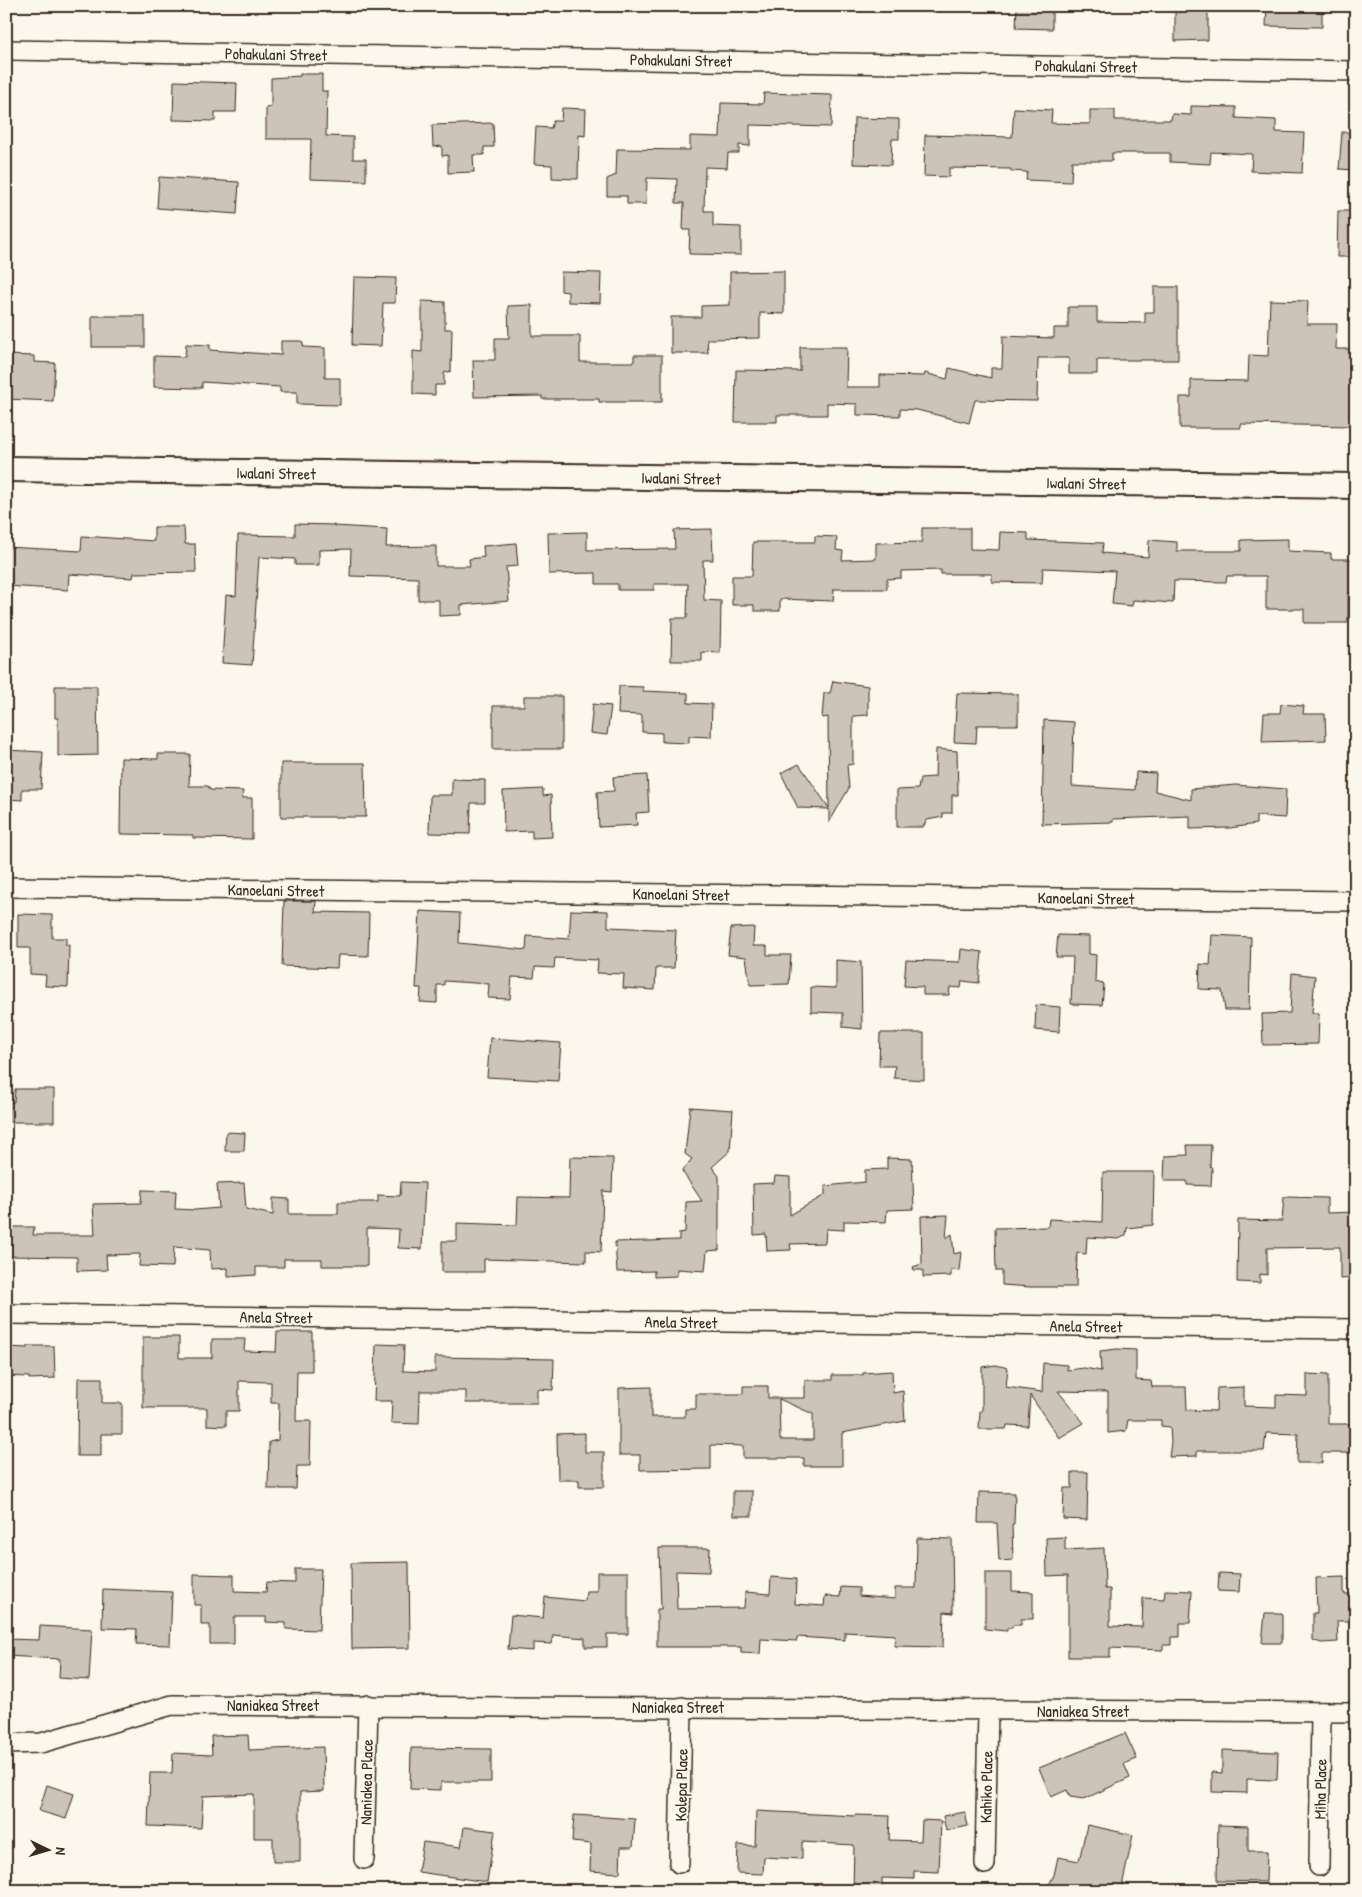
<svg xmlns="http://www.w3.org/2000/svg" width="1362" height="1897" font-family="'Patrick Hand',sans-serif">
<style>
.building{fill:#ccc4b9;stroke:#3b2a1e;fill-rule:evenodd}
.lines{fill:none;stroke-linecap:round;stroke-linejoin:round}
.minor-casing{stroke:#3b2a1e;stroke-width:22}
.tertiary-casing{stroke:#3b2a1e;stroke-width:28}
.minor{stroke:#fbf7ec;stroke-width:19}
.tertiary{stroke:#fbf7ec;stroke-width:24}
.labels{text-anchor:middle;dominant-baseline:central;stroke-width:4;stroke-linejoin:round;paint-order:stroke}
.street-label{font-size:16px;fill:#3b2a1e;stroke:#fbf7ec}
</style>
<rect width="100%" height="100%" fill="#fbf7ec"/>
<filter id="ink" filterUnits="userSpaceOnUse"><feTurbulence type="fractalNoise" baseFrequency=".02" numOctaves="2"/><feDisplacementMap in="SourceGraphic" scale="10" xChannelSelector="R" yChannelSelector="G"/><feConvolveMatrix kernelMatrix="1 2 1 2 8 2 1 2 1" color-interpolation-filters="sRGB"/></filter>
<g filter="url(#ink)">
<g class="building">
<polygon points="1017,6 1052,6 1052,29 1016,28"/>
<polygon points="1175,6 1208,6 1208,40 1175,41"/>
<polygon points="1267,6 1322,6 1322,27 1266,26"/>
<polygon points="300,74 322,74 322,91 327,91 326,136 353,137 353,159 366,159 366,181 310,179 311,139 266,139 266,108 271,107 271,78 300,76"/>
<polygon points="174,81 237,83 236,112 215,112 215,121 173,120"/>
<polygon points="764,93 832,95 831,127 750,125 750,146 739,145 739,153 728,153 727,168 705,167 704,211 713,211 713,226 741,227 741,255 689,254 690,230 683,230 684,203 676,203 677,179 647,178 646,204 627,204 627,196 607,196 607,179 616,175 617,149 690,150 690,136 720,137 721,103 763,104"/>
<polygon points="1191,106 1236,107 1236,118 1276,120 1276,132 1304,133 1302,173 1251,171 1252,154 1211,152 1210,164 1170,162 1170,153 1112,153 1112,161 1072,161 1071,182 1026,180 1027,172 1011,171 1011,169 949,168 949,177 924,176 925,135 1012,137 1014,108 1052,110 1051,123 1090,124 1090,110 1115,110 1115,120 1171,120 1172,114 1191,115"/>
<polygon points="562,108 586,109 585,136 579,135 578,179 552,178 552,165 534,164 536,127 551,128 553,121 561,121"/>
<polygon points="854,118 899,119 899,139 892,139 891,165 853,164"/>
<polygon points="493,123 494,147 484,147 484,155 473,155 474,172 448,173 448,155 442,156 442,146 433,147 432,125"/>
<polygon points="1342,132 1356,133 1356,170 1339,169"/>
<polygon points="159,177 239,182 237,214 157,208"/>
<polygon points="1338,211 1356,211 1356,257 1337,257"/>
<polygon points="784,271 784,314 760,313 760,338 707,339 708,353 671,353 671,317 701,317 701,306 730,305 730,272"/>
<polygon points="561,272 601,273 600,303 568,302 568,292 561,291"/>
<polygon points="354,277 396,278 395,303 383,303 381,346 352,345"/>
<polygon points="1154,287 1178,287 1178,360 1097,360 1097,374 1069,374 1069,358 1038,358 1037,401 975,400 969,423 917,410 900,409 900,416 857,415 857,404 827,403 827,415 777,415 777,422 735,422 736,370 800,371 800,347 847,347 846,387 880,387 880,375 924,376 925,373 947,379 949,368 991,378 991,368 1002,368 1003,336 1054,338 1054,328 1068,328 1068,307 1097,307 1097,322 1145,323 1145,312 1154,312"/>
<polygon points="1270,300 1308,301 1307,324 1337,324 1336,349 1353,349 1353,426 1241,424 1241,428 1180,428 1180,397 1191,397 1191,380 1248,381 1249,355 1268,356"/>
<polygon points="422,301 445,302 445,329 452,329 451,371 444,373 444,385 435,385 435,395 413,394 413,351 422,352"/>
<polygon points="532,305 532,336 580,336 580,362 634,362 634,355 662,355 662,402 599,402 599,399 542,399 542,396 474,397 473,360 495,360 495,338 509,338 508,306"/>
<rect x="92" y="316" width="53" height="31"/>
<polygon points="281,341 302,341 304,347 325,348 325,378 340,378 340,405 297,404 297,392 280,392 280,387 202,382 202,388 154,387 154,356 185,357 186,344 210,345 210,350 281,355"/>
<polygon points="6,355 34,356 34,362 55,363 53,401 6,399"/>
<polygon points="295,524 334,525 334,526 387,529 386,547 436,546 436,566 470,566 469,559 484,557 483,546 516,543 518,566 506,567 509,601 461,605 461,615 439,616 439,600 418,600 418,578 350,576 351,549 319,550 319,565 295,565 295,559 259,557 252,665 222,663 226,595 236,596 238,535 295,536"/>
<polygon points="154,527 184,527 185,544 195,544 196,572 134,573 133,578 69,574 68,590 6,586 6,547 81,551 82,536 154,541"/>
<polygon points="922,528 970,528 970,549 999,550 1000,532 1028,533 1028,540 1103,543 1102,553 1148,557 1149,540 1177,542 1177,551 1241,551 1241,540 1288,539 1288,551 1331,553 1331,559 1356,559 1356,593 1348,593 1348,623 1304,623 1304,609 1266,609 1266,576 1227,576 1226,582 1174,581 1173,603 1133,600 1132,606 1112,604 1115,571 1043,568 1042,583 992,582 992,574 941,574 941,570 901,571 901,578 887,579 887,589 834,589 833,601 780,599 780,611 754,611 754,605 732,605 732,576 752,576 753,542 815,542 815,536 837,537 836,550 843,551 842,560 876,559 876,543 922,542"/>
<polygon points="712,529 713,560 703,560 704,600 721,601 720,653 702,652 702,661 671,661 672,618 687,618 688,584 654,584 654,590 618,590 618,584 596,584 596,573 549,574 548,533 587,532 587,550 675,549 674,530"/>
<polygon points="833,681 868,686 868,715 853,716 853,764 847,765 849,788 829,823 829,809 798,808 781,773 799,764 829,808 828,717 822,718 824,693 830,693"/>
<polygon points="55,686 97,686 98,755 58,756 58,718 55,718"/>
<polygon points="619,686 643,687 643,691 688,693 688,703 712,704 711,737 689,736 689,743 662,742 662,733 642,732 642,715 618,714"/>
<polygon points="957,693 1018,694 1018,725 977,725 976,743 954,742"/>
<polygon points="524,696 562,696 562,749 493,749 493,706 524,706"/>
<polygon points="593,704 611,706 607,735 590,733"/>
<polygon points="1281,704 1304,706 1303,714 1325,714 1326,740 1262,742 1264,713 1280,713"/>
<polygon points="1044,720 1074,722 1072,786 1135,790 1136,772 1156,773 1155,791 1191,800 1191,789 1235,785 1286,789 1285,818 1256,816 1256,824 1230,828 1190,829 1190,816 1113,819 1113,822 1042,824"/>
<polygon points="936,749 957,751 958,795 952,795 952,813 943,813 943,817 927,820 923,827 897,827 897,790 918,789 920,778 935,777"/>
<polygon points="6,750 43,752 41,789 22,789 22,800 6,799"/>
<polygon points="158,754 190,754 189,786 208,786 210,790 243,791 242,798 252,798 252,839 193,838 193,835 120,834 121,758 158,759"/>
<polygon points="281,763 365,763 366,817 281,817"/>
<polygon points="647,775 649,812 636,813 637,825 599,827 597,792 614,791 613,777"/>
<polygon points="452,779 485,780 485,803 471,803 470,834 429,833 430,795 452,795"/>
<polygon points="543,789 543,796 551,795 552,837 532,838 532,831 504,832 503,791"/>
<polygon points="284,901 316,901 315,912 369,913 368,956 338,955 337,968 282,966"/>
<polygon points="571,910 608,911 608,927 676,930 674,968 656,968 655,990 623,988 624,974 597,973 598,960 555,958 554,968 535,967 534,978 512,977 510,999 488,998 489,984 444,981 444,985 437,985 437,1003 420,1002 421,988 416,988 420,911 460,913 459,943 526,950 527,936 569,939"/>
<polygon points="18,914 52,915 52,938 66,938 66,945 69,945 68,987 45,986 46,975 30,974 30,948 18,948"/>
<polygon points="754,927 753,946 767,946 767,955 791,955 789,984 750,985 746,957 728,955 731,928"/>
<polygon points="1058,935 1089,936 1089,954 1096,955 1095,982 1104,984 1102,1005 1071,1004 1073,957 1056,957"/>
<polygon points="1212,935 1251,937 1249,1010 1225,1010 1222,990 1199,989 1200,964 1210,965"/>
<polygon points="961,949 982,952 979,983 962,981 961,988 950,987 949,995 923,995 923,987 904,986 906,960 960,962"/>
<polygon points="836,960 861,962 862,1029 843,1027 843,1013 811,1012 811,987 836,988"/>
<polygon points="1292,973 1315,976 1312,1013 1319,1014 1318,1044 1263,1045 1262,1014 1290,1013"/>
<polygon points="1036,1005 1060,1007 1059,1032 1035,1030"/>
<polygon points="880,1033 924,1033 924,1080 894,1078 895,1066 879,1066"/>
<polygon points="490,1038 561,1043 558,1081 487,1077"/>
<polygon points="15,1089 54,1089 54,1122 9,1122 10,1102 14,1102"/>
<polygon points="690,1107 733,1110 730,1151 712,1167 719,1176 719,1250 707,1251 705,1271 677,1269 677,1276 654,1277 654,1271 617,1272 615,1242 679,1240 679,1233 685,1232 686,1202 702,1201 682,1171 692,1159 685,1154"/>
<polygon points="226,1132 245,1133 244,1151 225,1151"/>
<polygon points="1187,1145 1211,1145 1210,1166 1212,1168 1211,1186 1187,1185 1187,1181 1164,1181 1165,1156 1188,1155"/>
<polygon points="570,1157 613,1158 612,1192 603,1191 601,1252 586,1251 586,1262 484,1259 484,1272 442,1272 442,1241 457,1241 457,1223 517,1225 518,1197 569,1198"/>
<polygon points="887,1158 912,1159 914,1209 887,1210 886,1222 844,1221 844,1230 826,1229 825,1243 790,1244 791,1250 767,1251 766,1234 754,1235 753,1184 774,1183 775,1176 790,1177 790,1215 825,1195 825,1186 865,1182 865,1170 887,1169"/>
<polygon points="1103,1172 1154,1172 1153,1225 1127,1228 1126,1235 1119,1239 1087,1237 1086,1254 1077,1253 1076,1287 1031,1287 1002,1285 1002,1271 996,1271 995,1228 1048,1227 1049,1219 1102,1222"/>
<polygon points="401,1182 425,1183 422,1249 398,1248 399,1229 367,1228 367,1266 322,1266 322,1259 284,1259 284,1267 256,1267 256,1275 228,1277 228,1268 211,1269 210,1250 174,1247 173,1267 139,1266 140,1254 106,1255 107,1270 77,1271 77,1257 6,1256 6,1227 34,1227 33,1235 95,1235 93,1204 141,1203 142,1190 176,1191 175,1209 195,1210 219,1208 217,1184 244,1183 246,1209 273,1215 273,1198 289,1199 289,1214 338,1214 338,1202 378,1202 378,1195 400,1196"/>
<polygon points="1284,1197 1327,1198 1327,1213 1356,1212 1356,1278 1340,1279 1340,1247 1267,1248 1267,1275 1260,1274 1260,1283 1237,1282 1238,1220 1282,1221"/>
<polygon points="948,1215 946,1238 952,1234 954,1254 961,1252 959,1271 951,1270 951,1276 923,1277 923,1270 914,1270 913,1267 922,1264 921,1216"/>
<polygon points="277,1332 312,1332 312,1371 297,1371 296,1421 311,1421 310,1466 297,1466 296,1489 268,1489 269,1442 278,1440 279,1403 271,1403 271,1382 239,1381 239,1411 226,1411 226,1426 207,1425 207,1408 143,1408 143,1337 179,1337 179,1358 212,1358 212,1339 245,1339 244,1351 276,1352"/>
<polygon points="376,1344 404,1345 403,1371 435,1372 435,1357 554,1359 553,1390 537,1389 537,1403 466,1403 466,1391 420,1391 419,1424 391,1423 392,1401 374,1401"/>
<polygon points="28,1346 54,1346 55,1378 29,1379 29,1377 6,1376 6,1347 28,1348"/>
<polygon points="1117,1349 1136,1350 1136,1380 1151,1381 1152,1387 1186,1387 1187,1410 1216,1411 1217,1388 1244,1387 1244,1406 1276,1407 1276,1395 1307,1396 1307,1374 1328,1375 1328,1424 1356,1424 1356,1453 1322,1453 1322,1463 1297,1463 1298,1434 1266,1433 1264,1451 1197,1451 1197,1456 1169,1457 1171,1442 1170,1427 1161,1426 1161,1420 1128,1420 1126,1431 1108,1433 1108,1392 1058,1391 1084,1423 1059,1438 1030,1395 1028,1426 1007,1425 1006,1429 979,1429 980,1411 982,1411 982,1367 996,1365 1008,1368 1006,1387 1042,1392 1043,1363 1067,1365 1067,1370 1084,1368 1101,1371 1100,1351"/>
<path d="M892,1371L893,1393L903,1391L905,1421L842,1433V1466H804V1458H743V1446L711,1445V1469L640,1470V1455H619V1388L651,1387V1417H685V1409H696V1394H743V1386H768V1398H805V1380H832V1375H863V1373ZM779,1399L813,1414V1440H780Z"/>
<polygon points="78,1378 102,1378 102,1403 122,1403 122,1434 101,1434 101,1456 77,1456"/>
<polygon points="585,1433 585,1452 604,1452 604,1487 579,1487 579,1480 558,1480 557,1434"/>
<polygon points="1072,1472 1088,1472 1087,1520 1063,1519 1064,1488 1072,1488"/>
<rect x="733" y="1491" width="19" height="25"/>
<polygon points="979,1492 1015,1493 1014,1524 1012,1524 1013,1560 999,1561 997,1523 978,1523"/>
<polygon points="1065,1537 1065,1550 1104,1548 1105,1589 1110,1589 1110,1626 1142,1627 1143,1598 1164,1599 1165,1590 1192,1591 1190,1623 1180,1623 1180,1637 1171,1637 1171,1645 1163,1645 1163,1650 1110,1648 1110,1657 1068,1657 1068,1575 1047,1576 1046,1538"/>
<polygon points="917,1538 952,1539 953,1613 944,1612 943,1647 894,1646 895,1635 845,1632 845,1640 797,1637 797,1641 761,1639 760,1654 741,1653 741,1647 657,1647 657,1609 661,1609 659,1548 710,1548 709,1572 676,1571 677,1609 744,1608 745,1592 770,1594 771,1577 796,1579 795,1604 824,1606 825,1596 840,1597 841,1587 859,1588 859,1596 895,1599 895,1588 916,1588"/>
<polygon points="409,1562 410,1648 352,1649 351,1563"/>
<polygon points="295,1569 321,1569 319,1630 286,1629 286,1623 266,1622 266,1617 234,1617 234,1644 210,1644 210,1625 201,1625 201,1605 194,1605 194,1574 234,1575 234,1591 266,1592 267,1582 295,1583"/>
<polygon points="597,1572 628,1572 628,1634 607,1634 607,1647 585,1647 585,1638 553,1635 552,1644 533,1643 533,1651 508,1649 511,1615 543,1618 545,1597 585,1601 586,1591 597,1591"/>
<polygon points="985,1573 1012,1573 1012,1591 1033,1592 1033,1619 1021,1619 1021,1625 1013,1625 1012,1628 1007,1628 1007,1631 985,1629"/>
<polygon points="1219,1573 1240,1574 1239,1592 1218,1591"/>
<polygon points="1344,1577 1344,1594 1355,1594 1356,1621 1337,1621 1338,1642 1321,1643 1313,1640 1313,1613 1317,1613 1316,1578"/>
<polygon points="103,1589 172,1592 170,1645 136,1644 137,1629 102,1628"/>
<polygon points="1265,1613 1282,1613 1282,1643 1262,1643"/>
<polygon points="40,1626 92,1629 89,1680 59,1678 60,1659 6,1656 6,1639 39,1640"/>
<polygon points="1125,1733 1137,1759 1124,1764 1130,1778 1084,1799 1070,1797 1067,1790 1051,1797 1039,1768"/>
<polygon points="248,1735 249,1750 323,1747 324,1791 300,1792 300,1862 273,1862 273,1838 254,1838 254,1794 203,1796 201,1828 148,1826 150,1773 172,1773 173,1753 212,1755 211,1736"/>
<polygon points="411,1748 491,1749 491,1782 441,1782 441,1790 410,1789"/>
<polygon points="1222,1750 1278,1752 1277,1780 1247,1779 1247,1793 1212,1792 1212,1772 1222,1773"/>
<polygon points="47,1785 74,1794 66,1819 39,1811"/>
<polygon points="756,1811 855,1816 855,1815 890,1816 889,1840 921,1841 922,1820 941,1821 939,1872 914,1871 914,1879 882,1878 882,1891 853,1891 854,1845 802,1842 802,1859 764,1857 763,1874 737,1873 738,1845 755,1846"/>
<polygon points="965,1812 968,1826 946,1831 943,1816"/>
<polygon points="574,1815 635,1819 633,1847 621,1847 620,1873 590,1871 591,1844 572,1842"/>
<polygon points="1087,1825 1133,1835 1121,1891 1046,1891 1054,1875 1058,1857 1079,1861"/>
<polygon points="1218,1825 1248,1826 1248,1851 1267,1851 1266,1882 1217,1881"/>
<polygon points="464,1827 495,1831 487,1882 418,1872 423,1842 461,1847"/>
</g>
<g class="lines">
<g class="minor-casing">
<g id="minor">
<polyline points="6,50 1356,71"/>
<polyline points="6,887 1356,901"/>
<polyline points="6,1314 1356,1329"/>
<polyline points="6,1744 41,1743 172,1705 1356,1712"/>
<polyline points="364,1859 368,1705"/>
<polyline points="679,1863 682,1707"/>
<polyline points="985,1864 988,1710"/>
<polyline points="1319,1866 1321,1712"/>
</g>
</g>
<g class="tertiary-casing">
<polyline id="tertiary" points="6,469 1356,486"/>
</g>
<use href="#minor" class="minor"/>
<use href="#tertiary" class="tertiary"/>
</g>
</g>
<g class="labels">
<g class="street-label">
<text transform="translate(276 54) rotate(1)">Pohakulani Street</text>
<text transform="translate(681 60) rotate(1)">Pohakulani Street</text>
<text transform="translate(1086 66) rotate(1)">Pohakulani Street</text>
<text transform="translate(276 473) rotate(1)">Iwalani Street</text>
<text transform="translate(681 478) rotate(1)">Iwalani Street</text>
<text transform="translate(1086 483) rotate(1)">Iwalani Street</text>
<text transform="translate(276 890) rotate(1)">Kanoelani Street</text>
<text transform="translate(681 894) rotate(1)">Kanoelani Street</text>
<text transform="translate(1086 898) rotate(1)">Kanoelani Street</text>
<text transform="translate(276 1317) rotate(1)">Anela Street</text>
<text transform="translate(681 1322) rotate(1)">Anela Street</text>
<text transform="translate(1086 1326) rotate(1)">Anela Street</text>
<text x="273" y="1705">Naniakea Street</text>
<text x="678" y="1707">Naniakea Street</text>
<text x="1083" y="1711">Naniakea Street</text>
<text transform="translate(366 1782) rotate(-89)">Naniakea Place</text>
<text transform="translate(681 1785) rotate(-89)">Kolepa Place</text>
<text transform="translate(986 1787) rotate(-89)">Kahiko Place</text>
<text transform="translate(1320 1789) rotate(-89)">Miha Place</text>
</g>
</g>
<rect width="1362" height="1897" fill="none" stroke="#fbf7ec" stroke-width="25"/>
<rect x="12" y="12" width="1337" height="1872" fill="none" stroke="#3b2a1e" stroke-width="2" filter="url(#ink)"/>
<g transform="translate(48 1850) rotate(95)" stroke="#fbf7ec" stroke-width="4" paint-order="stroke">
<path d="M0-4L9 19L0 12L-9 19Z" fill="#3b2a1e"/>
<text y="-8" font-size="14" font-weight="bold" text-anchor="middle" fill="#3b2a1e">N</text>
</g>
</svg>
